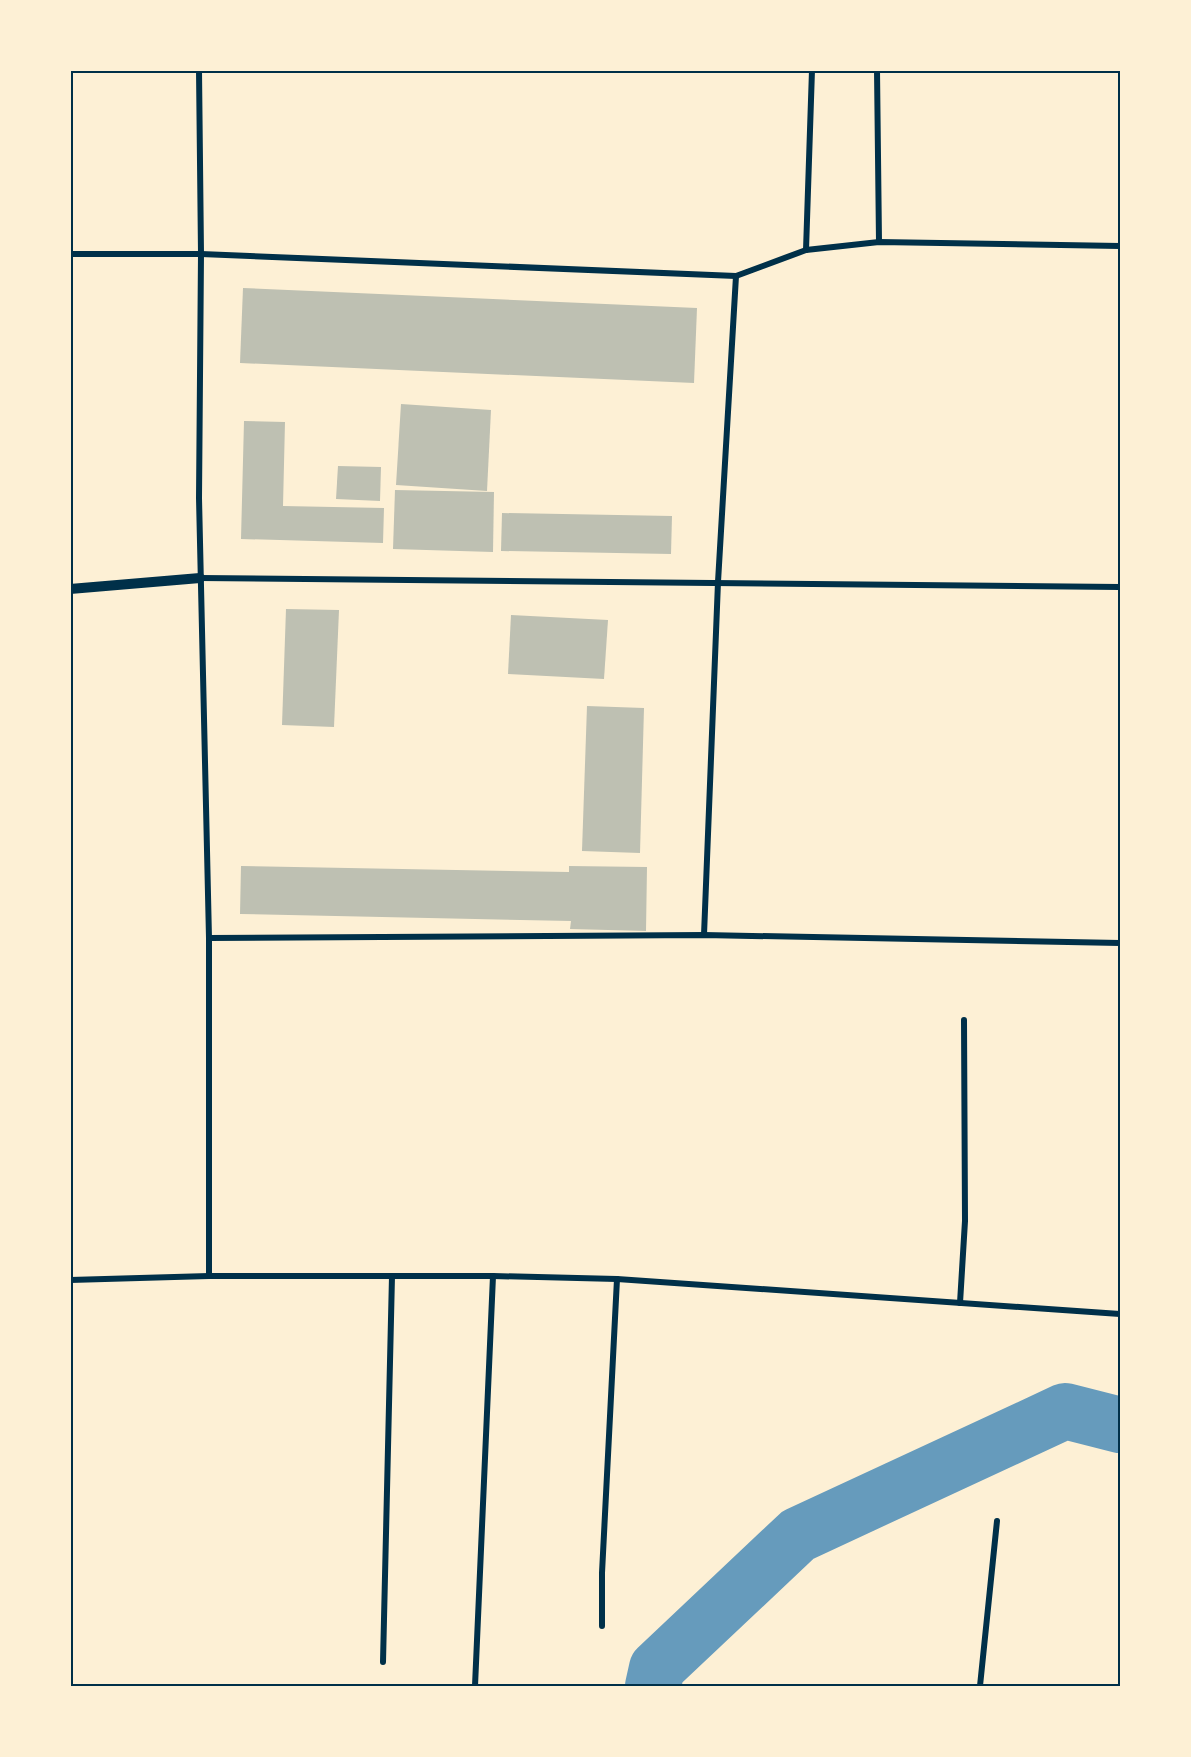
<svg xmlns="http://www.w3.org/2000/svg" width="1191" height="1757" font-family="'Asap Condensed',sans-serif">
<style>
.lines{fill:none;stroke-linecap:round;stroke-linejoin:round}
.river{stroke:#669bbc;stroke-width:56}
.building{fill:#bec0b2}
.minor{stroke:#003049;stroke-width:6}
.tertiary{stroke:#003049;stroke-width:10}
.neatline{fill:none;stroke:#003049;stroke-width:2}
</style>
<rect width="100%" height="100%" fill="#fdf0d5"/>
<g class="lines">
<polyline class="river" points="653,1686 657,1668 798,1535 1065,1411 1120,1425"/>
</g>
<g class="building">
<polygon points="243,288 697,308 694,383 240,363"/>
<polygon points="401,404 491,410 487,491 396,485"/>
<polygon points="244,421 285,422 283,506 384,508 383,543 241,539"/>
<polygon points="338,466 381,467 380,501 336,499"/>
<polygon points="395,490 494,492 493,552 393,549"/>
<polygon points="502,513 672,516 671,554 501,551"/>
<polygon points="286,609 339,610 334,727 282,725"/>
<polygon points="511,615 608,620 604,679 508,674"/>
<polygon points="587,706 644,708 640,853 582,851"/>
<polygon points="241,866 569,872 569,866 647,867 646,931 570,929 571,921 240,914"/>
</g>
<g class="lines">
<g class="minor">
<polyline points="199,70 201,254 199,498 209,938 209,1276"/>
<polyline points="877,70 879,242"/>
<polyline points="806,250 812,70"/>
<polyline points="70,254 201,254 736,276 806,250 879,242 1120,246"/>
<polyline points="200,578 1120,587"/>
<polyline points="704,935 718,582 736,276"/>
<polyline points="209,938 704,935 1120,943"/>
<polyline points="70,1280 209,1276 493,1276 617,1279 1120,1314"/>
<polyline points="960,1303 965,1221 964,1020"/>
<polyline points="602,1626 602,1573 617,1279"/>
<polyline points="383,1662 392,1276"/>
<polyline points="475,1686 493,1276"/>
<polyline points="980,1686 997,1521"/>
</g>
<polyline class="tertiary" points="70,589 200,578"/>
</g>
<rect width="1191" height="1757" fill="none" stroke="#fdf0d5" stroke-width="144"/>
<rect x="72" y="72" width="1047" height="1613" class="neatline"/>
</svg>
